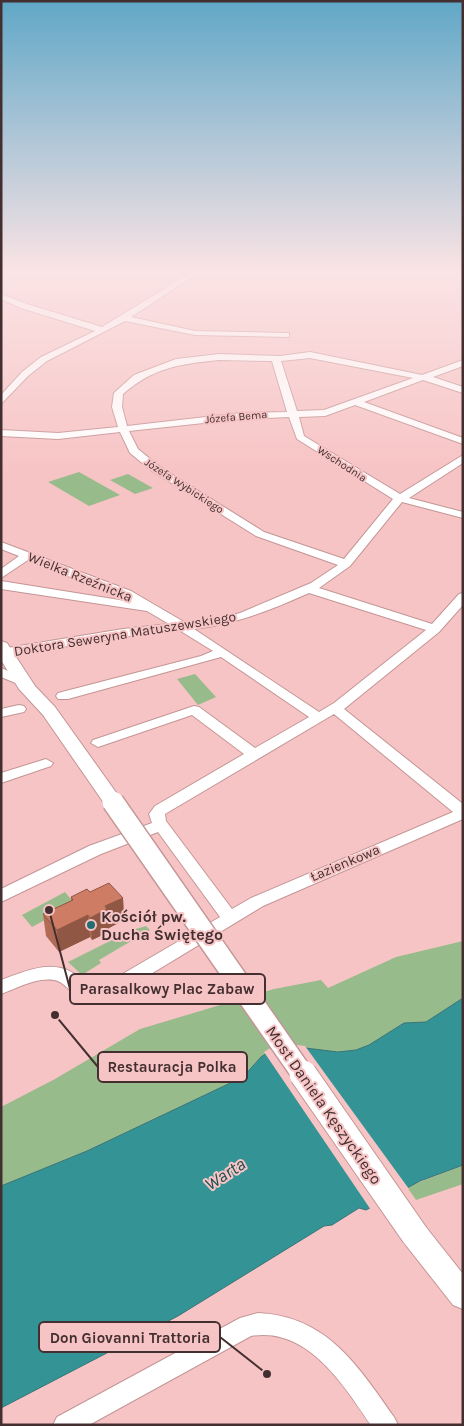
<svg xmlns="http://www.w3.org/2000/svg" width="464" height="1426" font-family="Karla,sans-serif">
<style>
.green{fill:#98bb8c}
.water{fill:#349395;stroke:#387577}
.pier{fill:#f7c4c5}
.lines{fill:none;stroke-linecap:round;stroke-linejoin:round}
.minor-casing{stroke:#c49595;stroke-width:2}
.tertiary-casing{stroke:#c49595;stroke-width:2}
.minor{fill:#fff;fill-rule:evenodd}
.tertiary{fill:#fff;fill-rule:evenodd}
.tertiary-bridge-far1-casing{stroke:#c49595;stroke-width:24;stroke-linecap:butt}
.tertiary-bridge-casing{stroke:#c49595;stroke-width:29;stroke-linecap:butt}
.tertiary-bridge-far1{stroke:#fff;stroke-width:21}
.tertiary-bridge{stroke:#fff;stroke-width:27}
.wall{fill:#b16b55}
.shaded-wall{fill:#905745}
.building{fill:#ce7c63;stroke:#905745}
.poi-dot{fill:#236e70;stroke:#f7c4c5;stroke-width:2}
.labels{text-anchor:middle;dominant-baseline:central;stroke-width:4;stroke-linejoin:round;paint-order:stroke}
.far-street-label{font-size:11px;fill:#432f30;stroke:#f7c4c5}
.street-label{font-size:14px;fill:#432f30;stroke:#f7c4c5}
.near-poi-label{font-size:16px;font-weight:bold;fill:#432f30;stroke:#f7c4c5;text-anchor:start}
.near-street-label{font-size:16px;fill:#432f30;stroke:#f7c4c5}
.near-water-label{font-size:18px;font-style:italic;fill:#184e4f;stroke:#f7c4c5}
.leader{fill:none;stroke:#432f30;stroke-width:2}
.callout-dot{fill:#432f30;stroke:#f7c4c5;stroke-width:2}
.callout{fill:#f7c4c5;stroke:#432f30;stroke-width:2}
.callout-label{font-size:15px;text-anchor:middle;font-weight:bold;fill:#432f30}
</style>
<rect width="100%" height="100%" fill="#f7c4c5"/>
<g class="green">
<polygon points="79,472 120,495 89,506 48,482"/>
<polygon points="128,474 153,488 135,494 110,480"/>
<polygon points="195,674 216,697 198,705 177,679"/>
<polygon points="65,892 75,904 32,927 22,915"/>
<polygon points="146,926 150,930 99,960 101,963 82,975 68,962 132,930"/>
<polygon points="463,941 463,998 426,1022 404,1023 369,1045 356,1050 339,1052 318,1050 261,1057 243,1077 87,1151 1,1186 1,1107 55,1079 140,1029 274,989 321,980 328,988 396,957"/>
<polygon points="463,1165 463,1184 416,1200 407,1187"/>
</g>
<polygon class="water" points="463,998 463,1165 420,1181 366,1210 359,1208 332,1225 324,1226 178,1316 1,1408 1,1186 87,1151 243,1077 261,1057 273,1049 289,1046 338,1052 356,1050 369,1045 404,1023 426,1022"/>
<polygon class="pier" points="289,1044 305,1046 409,1189 371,1210 264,1052 272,1047"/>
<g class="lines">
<g class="minor-casing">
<g id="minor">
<polygon points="1,270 10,270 1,273"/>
<polygon points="195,270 203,270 131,317 195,331 286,333 289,333 289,337 195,335 125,321 47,361 28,376 1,404 1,395 22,372 41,357 95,331 21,308 1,299 1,294 27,304 102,327"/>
<path d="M310,352L422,375L463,360V366L433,377L463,387V393L423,380L364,402L463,438V444L355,405L325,416L299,417L304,436L400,494L463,455V463L409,498L463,512V518L402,502L350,566L319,588L432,624L459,594L463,593V605L439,632L344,709L463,804V819L263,906L113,997C97,1002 83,1003 70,990C65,986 61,981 54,980C36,977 18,988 1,994V980C24,972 50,959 73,973C79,976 84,983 91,987L102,986L220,917L158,832L101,854L1,902V889L89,846L152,823L149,814L155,806L244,754L192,715L98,747L91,743L93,740L194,706L199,707L255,748L309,717L221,657L68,699H58L56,696L58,693L201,656L213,651L179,630L123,637L1,657V649L123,629L169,624L147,611L1,589V581L132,602L28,560L1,578V569L19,556L1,549V542L131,591L184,622L221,618L240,613L311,583L338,565L256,536L152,471L130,453L120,432L58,439L1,436V430L58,433L118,427L112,407L114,393L134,375L176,359L219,354L280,356ZM310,358L413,378L324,410L297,411L281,361ZM219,360L272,361L287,412L241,413L127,426L122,407L123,394C154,367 180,364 219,360ZM289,417L297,439L393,499L344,559L264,532L160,467L138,449L129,431L241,419ZM309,593L426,630L334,703L319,712L194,629C236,624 271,610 309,593ZM334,714L453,812L251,898L232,909L166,821L165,814Z"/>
<polygon points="1,668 28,679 30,682 23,686 1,677"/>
<polygon points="19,705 24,706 26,709 24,712 1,717 1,709"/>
<polygon points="46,759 53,763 51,766 1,783 1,773"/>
<path d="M258,1313C327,1316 358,1366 394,1417L398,1425H371C344,1386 308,1326 251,1336L89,1425H53L57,1417L240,1318Z"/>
</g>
</g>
<g class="tertiary-casing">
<g id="tertiary">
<polygon points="1,641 7,643 35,686 55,707 120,798 123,802 120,806 113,808 106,806 43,715 19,689 1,660"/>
<polygon points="415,1223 425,1226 463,1274 463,1309 453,1305 405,1244 401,1235 405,1226"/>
</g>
</g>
<use href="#minor" class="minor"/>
<use href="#tertiary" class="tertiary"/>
<g class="tertiary-bridge-far1-casing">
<polyline id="tertiary-bridge-far1" points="113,802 303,1075"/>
</g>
<g class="tertiary-bridge-casing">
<polyline id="tertiary-bridge" points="303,1074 415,1235"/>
</g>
<use href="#tertiary-bridge-far1" class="tertiary-bridge-far1"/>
<use href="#tertiary-bridge" class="tertiary-bridge"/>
</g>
<polygon class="wall" points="90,892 123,898 124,920 109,928 109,932 92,940 90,937 59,952 46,936 43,914 71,901 71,897"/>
<g class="shaded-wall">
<polygon points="123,898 124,920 109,928 109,932 92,940 90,918 105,906"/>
<polygon points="88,915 90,937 59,952 57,930"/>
</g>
<polygon class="building" points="109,883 123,898 105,906 107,909 90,918 88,915 57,930 43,914 73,900 71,897 87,889 90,892"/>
<linearGradient id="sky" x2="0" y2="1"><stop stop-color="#60a7c7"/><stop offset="0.58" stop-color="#fbe4e5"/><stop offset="1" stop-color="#fbe4e5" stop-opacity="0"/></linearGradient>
<rect width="464" height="469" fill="url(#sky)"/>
<circle class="poi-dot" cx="91" cy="925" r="5"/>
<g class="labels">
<g class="far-street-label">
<text transform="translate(236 417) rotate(-5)">Józefa Bema</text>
<text transform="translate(342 464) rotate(33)">Wschodnia</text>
<text transform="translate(184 486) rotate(33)">Józefa Wybickiego</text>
</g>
<g class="street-label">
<text transform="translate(80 577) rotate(22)">Wielka Rzeźnicka</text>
<text transform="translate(125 634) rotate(-9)">Doktora Seweryna Matuszewskiego</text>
<text transform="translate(345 863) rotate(-23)">Łazienkowa</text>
</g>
<g class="near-poi-label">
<text x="101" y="916">Kościół pw.<tspan x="101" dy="18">Ducha Świętego</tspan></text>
</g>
<g class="near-street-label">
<text transform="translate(324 1105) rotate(55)">Most Daniela Kęszyckiego</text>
</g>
<g class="near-water-label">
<text transform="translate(225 1174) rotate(-33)">Warta</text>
</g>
</g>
<path class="leader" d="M49 910L70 989M55 1015L98 1067M267 1374L220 1337"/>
<g class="callout-dot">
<circle cx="49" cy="910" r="5"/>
<circle cx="55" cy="1015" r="5"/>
<circle cx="267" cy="1374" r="5"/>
</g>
<g class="callout">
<rect x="70" y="974" width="195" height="30" rx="5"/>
<rect x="98" y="1052" width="149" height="30" rx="5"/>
<rect x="39" y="1322" width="181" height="30" rx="5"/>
</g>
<g class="callout-label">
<text x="167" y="994">Parasalkowy Plac Zabaw</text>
<text x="172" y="1072">Restauracja Polka</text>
<text x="130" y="1343">Don Giovanni Trattoria</text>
</g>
<rect width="464" height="1426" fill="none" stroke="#432f30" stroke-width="5"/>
</svg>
